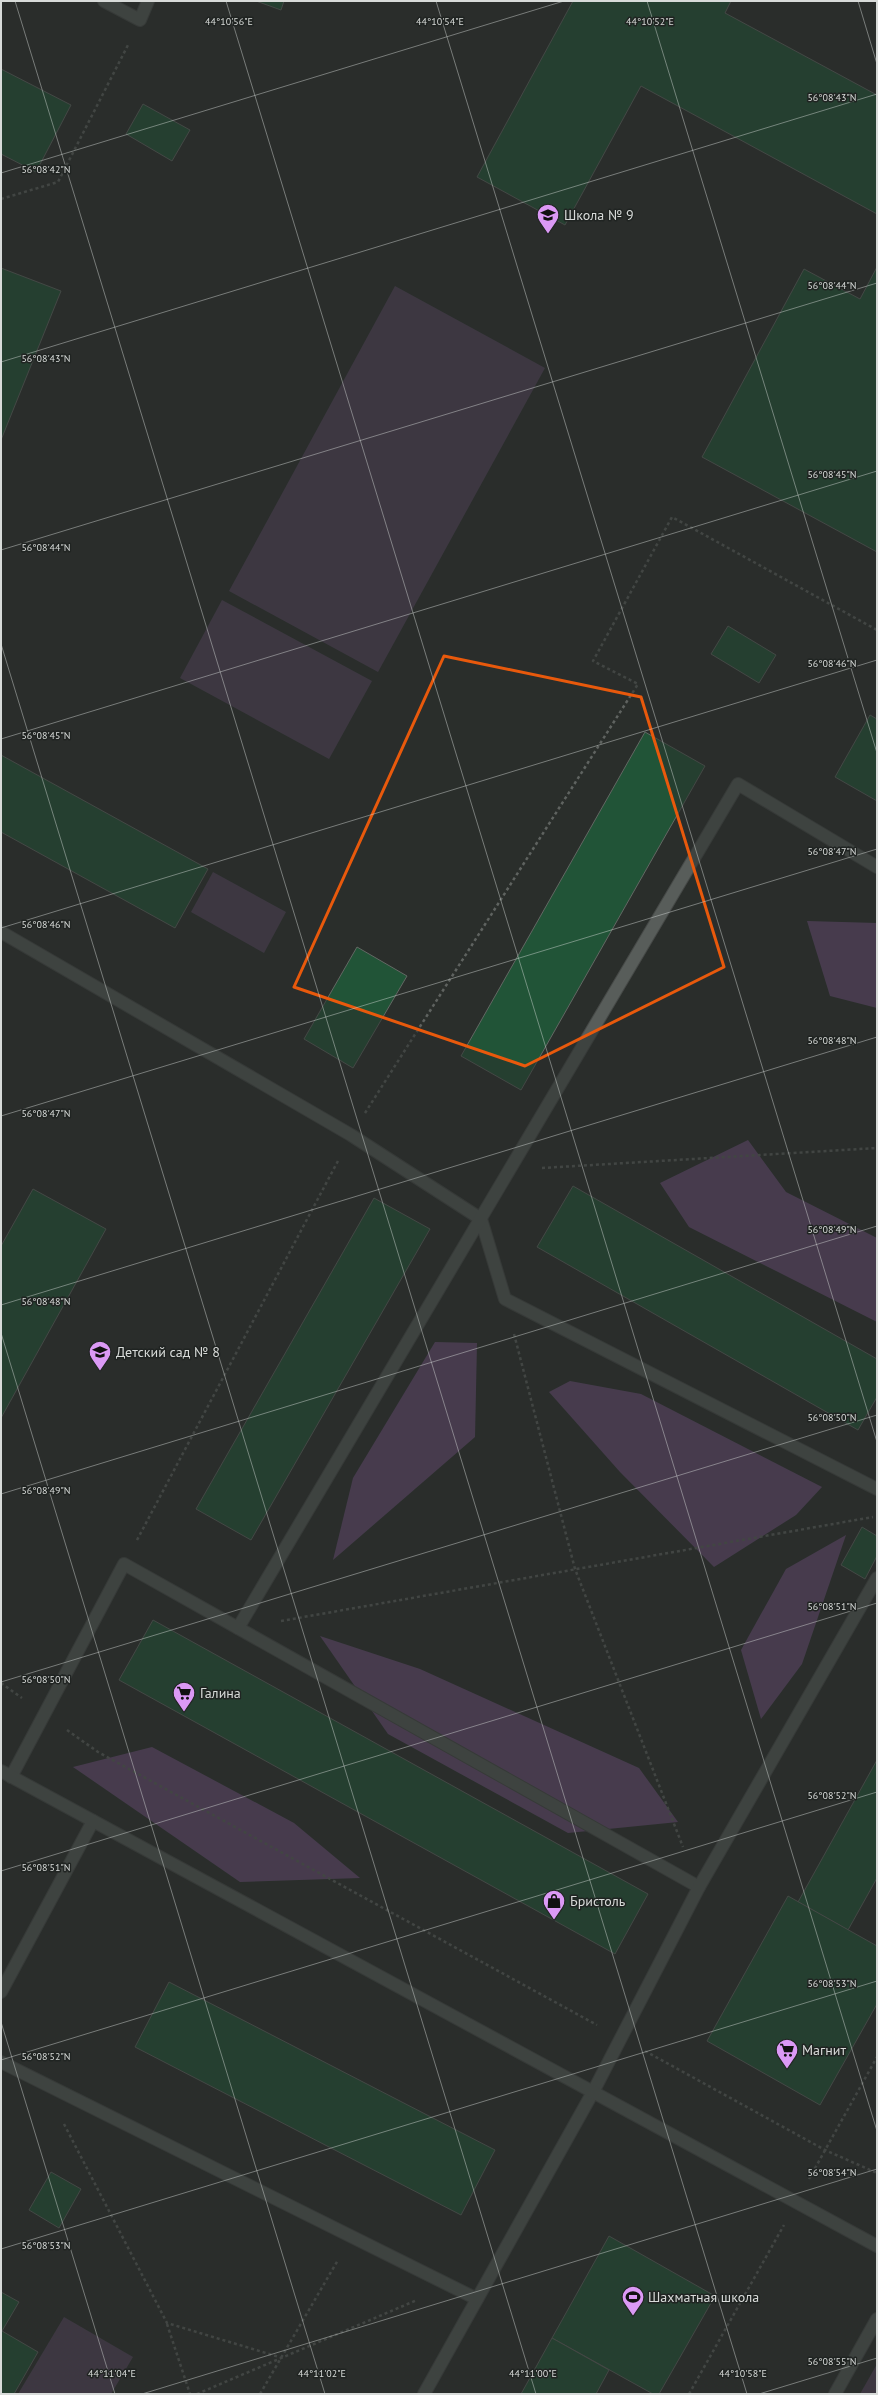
<svg xmlns="http://www.w3.org/2000/svg" width="878" height="2395" font-family="'PT Sans',sans-serif">
<style>
.green{fill:#55445c}
.forest{fill:#6b4d77}
.building{fill:#215437;stroke:#636864}
.lines{fill:none;stroke-linecap:round;stroke-linejoin:round}
.service-casing{stroke:#464947;stroke-width:14}
.minor-casing{stroke:#464947;stroke-width:14}
.secondary-casing{stroke:#464947;stroke-width:14}
.path{stroke:#5f6360;stroke-width:2.5;stroke-dasharray:3 3;stroke-linecap:butt}
.service{stroke:#585d5a;stroke-width:12}
.minor{stroke:#585d5a;stroke-width:12}
.secondary{stroke:#585d5a;stroke-width:12}
.marked{fill:none;stroke:#e8590c;stroke-width:3;stroke-linejoin:round}
.ticks{fill:none;stroke:#d8dbd9;stroke-width:1;stroke-opacity:0.45}
.labels{text-anchor:middle;dominant-baseline:central;stroke-width:3;stroke-linejoin:round;paint-order:stroke}
.poi-label{font-size:14px;fill:#d8dbd9;stroke:#202422;text-anchor:start}
.ticks-label{font-size:10px;text-anchor:middle;fill:#d8dbd9;stroke:#202422;stroke-width:3;stroke-linejoin:round;paint-order:stroke}
</style>
<rect width="100%" height="100%" fill="#2a2e2b"/>
<g class="green">
<polygon points="395,286 545,368 378,672 229,591"/>
<polygon points="222,600 372,681 329,759 180,678"/>
<polygon points="213,872 286,912 264,953 191,912"/>
<polygon points="64,2317 133,2357 111,2394 18,2394"/>
<polygon points="877,2364 877,2394 860,2394"/>
</g>
<g class="forest">
<polygon points="807,921 877,923 877,1008 830,996"/>
<polygon points="748,1140 786,1192 877,1238 877,1322 689,1227 660,1183"/>
<polygon points="435,1342 477,1343 475,1437 333,1560 353,1478"/>
<polygon points="570,1381 641,1394 822,1487 796,1515 714,1567 620,1472 549,1392"/>
<polygon points="846,1535 802,1664 761,1719 741,1650 786,1569"/>
<polygon points="320,1636 420,1669 639,1768 678,1822 568,1833 388,1734"/>
<polygon points="152,1747 294,1823 360,1878 240,1882 73,1767"/>
</g>
<g class="building">
<polygon points="256,1 284,1 281,10"/>
<polygon points="573,1 731,1 725,13 877,95 877,214 641,86 565,225 477,177"/>
<polygon points="1,69 71,105 36,172 1,154"/>
<polygon points="143,104 190,130 172,161 126,134"/>
<polygon points="877,267 877,552 702,457 804,269 860,299"/>
<polygon points="1,268 61,291 1,440"/>
<polygon points="728,626 776,655 759,683 711,654"/>
<polygon points="870,715 877,719 877,801 835,777"/>
<polygon points="645,732 705,766 521,1090 461,1056"/>
<polygon points="1,755 208,869 175,928 1,832"/>
<polygon points="357,947 407,976 353,1068 304,1039"/>
<polygon points="573,1186 877,1359 877,1397 858,1430 537,1247"/>
<polygon points="33,1189 106,1229 1,1418 1,1246"/>
<polygon points="374,1198 430,1229 251,1540 196,1509"/>
<polygon points="862,1527 877,1536 877,1556 865,1579 841,1565"/>
<polygon points="153,1620 648,1894 615,1954 119,1680"/>
<polygon points="877,1760 877,1878 848,1930 798,1902"/>
<polygon points="788,1896 877,1946 877,2004 820,2105 707,2041"/>
<polygon points="169,1982 495,2150 461,2215 135,2047"/>
<polygon points="51,2172 81,2189 59,2228 29,2210"/>
<polygon points="609,2236 715,2296 659,2394 653,2394 552,2338"/>
<polygon points="1,2292 19,2302 2,2331 38,2352 14,2394 1,2394"/>
<polygon points="552,2338 609,2370 596,2394 521,2394"/>
</g>
<g class="lines">
<g class="service-casing">
<g id="service">
<polyline points="104,1 140,20 148,1"/>
<polyline points="1,932 351,1135 481,1219 505,1299 877,1489"/>
<polyline points="238,1628 738,784 877,867"/>
<polyline points="11,1777 124,1564 699,1887"/>
<polyline points="1,1992 93,1821"/>
<polyline points="1,2062 477,2299"/>
<polyline points="424,2394 593,2092 699,1887 877,1578"/>
</g>
</g>
<g class="minor-casing">
<polyline id="minor" points="1,1771 877,2246"/>
</g>
<g class="secondary-casing">
<polyline id="secondary" points="835,2394 877,2319"/>
</g>
<g class="path">
<polyline points="1,199 58,182 128,45"/>
<polyline points="365,1113 638,684 593,661 672,517 877,630"/>
<polyline points="542,1168 877,1148"/>
<polyline points="514,1334 575,1569 683,1847"/>
<polyline points="137,1540 339,1159"/>
<polyline points="281,1621 873,1517"/>
<polyline points="1,1683 22,1698"/>
<polyline points="67,1730 98,1752 597,2025"/>
<polyline points="645,2051 825,2150 877,2173"/>
<polyline points="64,2124 167,2323 279,2357"/>
<polyline points="809,2179 877,2057"/>
<polyline points="167,2324 190,2394"/>
<polyline points="197,2394 417,2300"/>
<polyline points="260,2394 338,2260"/>
<polyline points="689,2394 784,2225"/>
</g>
<use href="#service" class="service"/>
<use href="#minor" class="minor"/>
<use href="#secondary" class="secondary"/>
</g>
<path d="M0 0H878V2395H0ZM444,656L641,697L724,967L525,1066L294,987Z" fill="#2a2e2b" fill-opacity=".55" fill-rule="evenodd"/>
<path class="marked" d="M444,656L641,697L724,967L525,1066L294,987Z"/>
<path class="ticks" d="M15,1L747,2394M226,1L877,2131M436,1L877,1442M647,1L877,753M858,1L877,64M1,173L564,1M1,362L877,94M1,550L877,283M1,644L536,2394M1,739L877,471M1,928L877,660M1,1116L877,849M1,1305L877,1037M1,1333L325,2394M1,1494L877,1226M1,1682L877,1415M1,1871L877,1603M1,2022L115,2394M1,2060L877,1792M1,2249L877,1981M142,2394L877,2169M759,2394L877,2358"/>
<defs>
<g id="school-pin" transform="scale(1.15)"><path d="M0 17L-7.5 6A9.5 9.5 0 1 1 7.5 6Z" fill="#db99f5" stroke="#202422"/><path d="M0-5L7-2L0 1L-7-2ZM-4 1L0 2.5L4 1V4Q0 6-4 4Z" fill="#111"/></g>
<g id="supermarket-pin" transform="scale(1.15)"><path d="M0 17L-7.5 6A9.5 9.5 0 1 1 7.5 6Z" fill="#db99f5" stroke="#202422"/><path d="M-6-5.5h2.5l.6 2H6L4.5 2H-2.5L-4.4-4H-6ZM-1.5 3.2a1.3 1.3 0 1 0 .1 0ZM3 3.2a1.3 1.3 0 1 0 .1 0Z" fill="#111"/></g>
<g id="shop-pin" transform="scale(1.15)"><path d="M0 17L-7.5 6A9.5 9.5 0 1 1 7.5 6Z" fill="#db99f5" stroke="#202422"/><path d="M-5-2.5h2.3a2.7 3.5 0 0 1 5.4 0H5L5.5 6h-11ZM-1.5-2.5h3a1.5 2.3 0 0 0-3 0Z" fill="#111"/></g>
<g id="stadium-pin" transform="scale(1.15)"><path d="M0 17L-7.5 6A9.5 9.5 0 1 1 7.5 6Z" fill="#db99f5" stroke="#202422"/><path d="M0-5a6.5 5 0 1 0 0 10a6.5 5 0 1 0 0-10ZM-3.5-1.8h7v3.6h-7Z" fill="#111"/></g>
</defs>
<g fill-rule="evenodd">
<use href="#school-pin" x="548" y="215"/>
<use href="#school-pin" x="100" y="1352"/>
<use href="#supermarket-pin" x="184" y="1693"/>
<use href="#shop-pin" x="554" y="1901"/>
<use href="#supermarket-pin" x="787" y="2050"/>
<use href="#stadium-pin" x="633" y="2297"/>
</g>
<g class="labels">
<g class="poi-label">
<text x="564" y="215">Школа № 9</text>
<text x="116" y="1352">Детский сад № 8</text>
<text x="200" y="1693">Галина</text>
<text x="570" y="1901">Бристоль</text>
<text x="802" y="2050">Магнит</text>
<text x="648" y="2297">Шахматная школа</text>
</g>
</g>
<g class="ticks-label">
<text x="229" y="25">44°10'56"E</text>
<text x="440" y="25">44°10'54"E</text>
<text x="650" y="25">44°10'52"E</text>
<text x="832" y="101">56°08'43"N</text>
<text x="46" y="173">56°08'42"N</text>
<text x="832" y="289">56°08'44"N</text>
<text x="46" y="362">56°08'43"N</text>
<text x="832" y="478">56°08'45"N</text>
<text x="46" y="551">56°08'44"N</text>
<text x="832" y="667">56°08'46"N</text>
<text x="46" y="739">56°08'45"N</text>
<text x="832" y="855">56°08'47"N</text>
<text x="46" y="928">56°08'46"N</text>
<text x="832" y="1044">56°08'48"N</text>
<text x="46" y="1117">56°08'47"N</text>
<text x="832" y="1233">56°08'49"N</text>
<text x="46" y="1305">56°08'48"N</text>
<text x="832" y="1421">56°08'50"N</text>
<text x="46" y="1494">56°08'49"N</text>
<text x="832" y="1610">56°08'51"N</text>
<text x="46" y="1683">56°08'50"N</text>
<text x="832" y="1799">56°08'52"N</text>
<text x="46" y="1871">56°08'51"N</text>
<text x="832" y="1987">56°08'53"N</text>
<text x="46" y="2060">56°08'52"N</text>
<text x="832" y="2176">56°08'54"N</text>
<text x="46" y="2249">56°08'53"N</text>
<text x="832" y="2365">56°08'55"N</text>
<text x="112" y="2377">44°11'04"E</text>
<text x="322" y="2377">44°11'02"E</text>
<text x="533" y="2377">44°11'00"E</text>
<text x="743" y="2377">44°10'58"E</text>
</g>
<rect width="878" height="2395" fill="none" stroke="#d8dbd9" stroke-width="4"/>
</svg>
